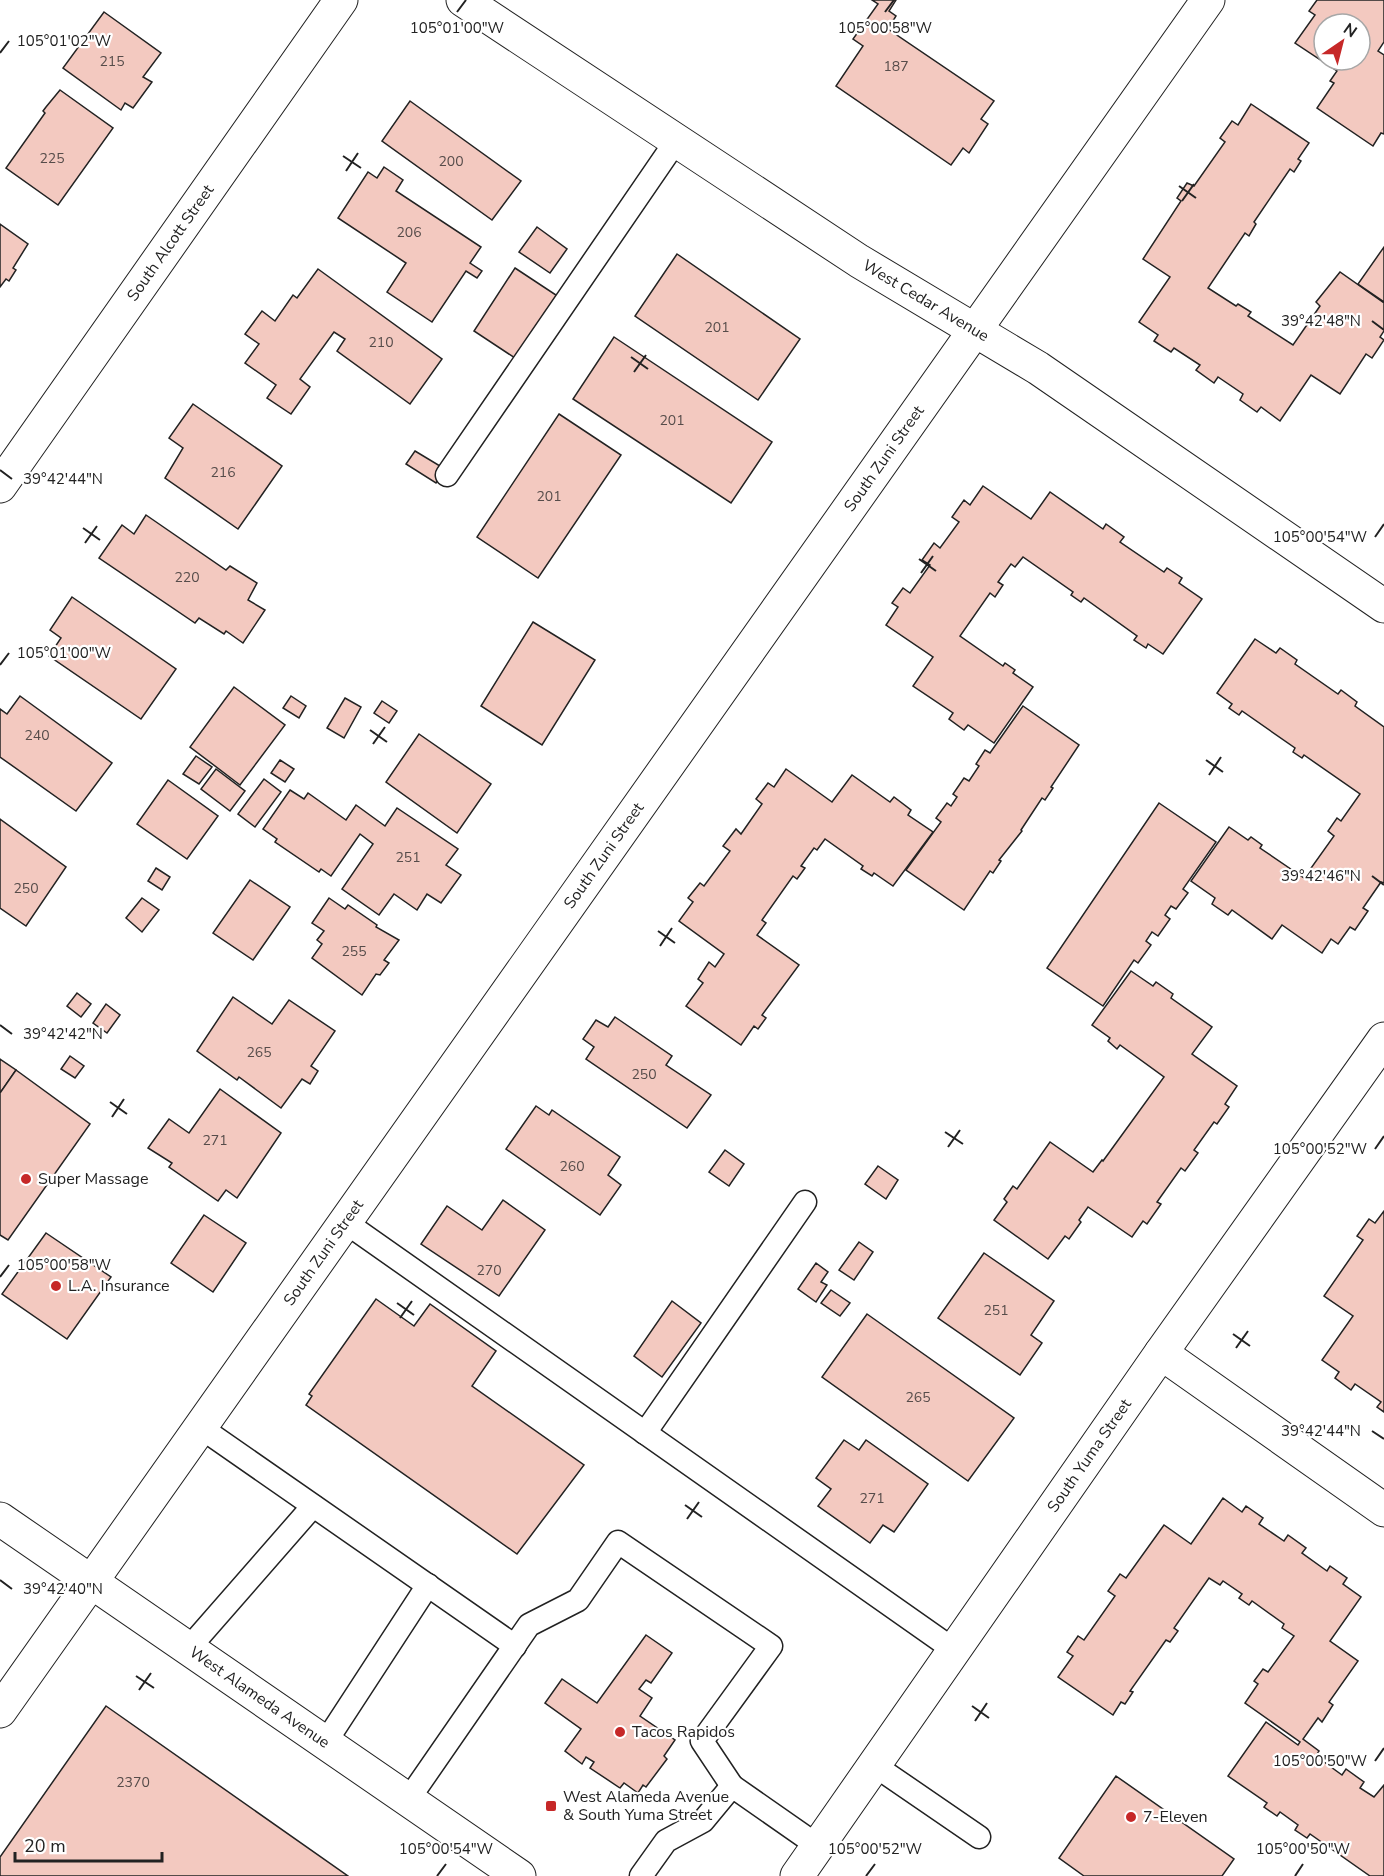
<svg xmlns="http://www.w3.org/2000/svg" width="1384" height="1876" font-family="'Nunito Sans',sans-serif">
<style>
.building{fill:#f3c9c0;stroke:#222;stroke-width:1.5;fill-rule:evenodd}
.lines{fill:none;stroke-linecap:round;stroke-linejoin:round}
.service-casing{stroke:#222;stroke-width:25}
.minor-casing{stroke:#222;stroke-width:35}
.primary-casing{stroke:#222;stroke-width:35}
.service{stroke:#fff;stroke-width:22}
.minor{stroke:#fff;stroke-width:33}
.primary{stroke:#fff;stroke-width:33}
.ticks{fill:none;stroke:#222;stroke-width:2}
.poi-dot{fill:#c62828;stroke:#fff;stroke-width:2}
.labels{text-anchor:middle;dominant-baseline:central;stroke-width:4.5;stroke-linejoin:round;paint-order:stroke}
.number-label{font-size:14px;fill:#564c4a}
.street-label{font-size:16px;fill:#222;stroke:#fff}
.poi-label{font-size:16px;fill:#222;stroke:#fff;text-anchor:start}
.ticks-label{font-size:15px;text-anchor:middle;fill:#222;stroke:#fff;stroke-width:4.5;stroke-linejoin:round;paint-order:stroke}
</style>
<rect width="100%" height="100%" fill="#fff"/>
<g class="building">
<polygon points="872,0 896,0 889,11 896,16 888,29 994,101 981,119 988,124 969,153 963,148 951,165 836,86 863,46 853,39 878,4"/>
<path d="M1317,0H1384V42L1378,51L1384,55V134L1381,133L1373,146L1317,108L1334,83L1330,81L1337,71L1295,43L1315,15L1309,11ZM1324,24H1360V60H1324Z"/>
<polygon points="104,12 161,53 143,77 152,82 133,108 125,103 121,110 63,68"/>
<polygon points="60,90 113,128 58,205 6,168 45,113 43,111 46,107"/>
<polygon points="410,101 521,181 492,220 382,141"/>
<polygon points="1251,104 1309,143 1298,159 1301,161 1294,172 1290,169 1254,222 1256,224 1249,236 1245,233 1208,288 1236,306 1238,304 1251,312 1248,316 1293,345 1320,306 1316,302 1340,272 1384,303 1384,331 1380,337 1384,340 1372,358 1366,354 1340,394 1311,375 1280,421 1261,407 1257,412 1240,400 1243,394 1218,377 1214,383 1196,370 1200,365 1174,348 1171,352 1154,341 1158,335 1139,322 1170,277 1143,259 1181,201 1177,198 1187,183 1194,186 1225,142 1220,138 1232,121 1238,125"/>
<polygon points="384,167 403,180 396,191 481,247 470,263 482,271 477,278 466,271 432,322 387,292 406,263 338,218 368,172 377,178"/>
<polygon points="0,224 28,244 13,268 16,270 9,281 6,279 0,287"/>
<polygon points="537,227 567,249 550,273 519,252"/>
<polygon points="1384,247 1384,302 1358,284"/>
<polygon points="677,254 800,339 758,400 635,316"/>
<polygon points="515,268 559,297 518,360 474,331"/>
<polygon points="318,269 442,359 410,404 337,351 345,339 334,332 300,379 310,387 291,414 267,398 276,385 245,363 259,344 245,334 262,311 275,321 293,295 297,298"/>
<polygon points="614,337 772,442 731,503 573,399"/>
<polygon points="193,404 282,466 238,529 165,478 183,448 169,438"/>
<polygon points="559,414 621,455 538,578 477,537"/>
<polygon points="415,451 445,469 436,483 406,464"/>
<polygon points="983,486 1031,519 1050,492 1103,529 1106,524 1124,537 1120,542 1164,572 1167,568 1182,578 1179,583 1202,599 1163,654 1148,644 1146,648 1134,640 1137,636 1084,598 1081,602 1071,595 1073,592 1023,557 1015,567 1011,564 998,582 1003,585 995,597 990,593 960,636 1003,666 1005,663 1015,670 1013,673 1033,687 994,743 968,725 964,730 949,719 953,713 913,686 933,657 886,625 898,607 892,603 903,588 910,593 930,565 922,560 934,543 940,548 959,522 952,517 964,500 970,505"/>
<polygon points="146,515 226,570 230,566 257,583 248,600 265,610 243,643 226,631 224,634 199,618 195,623 99,558 122,525 134,534"/>
<polygon points="72,597 176,669 141,719 49,656 61,638 50,630"/>
<polygon points="533,622 595,660 542,745 481,706"/>
<polygon points="1255,639 1276,653 1280,648 1297,660 1295,664 1338,694 1341,690 1357,702 1355,706 1384,727 1384,883 1381,882 1363,908 1368,911 1355,930 1350,927 1338,944 1331,939 1322,953 1282,925 1272,939 1232,910 1228,915 1212,904 1215,898 1191,881 1229,827 1248,840 1251,837 1262,845 1260,848 1304,878 1334,836 1328,831 1337,818 1341,821 1360,794 1304,755 1302,758 1293,752 1295,748 1242,711 1239,715 1229,708 1232,704 1217,693"/>
<polygon points="234,687 285,725 240,785 190,747"/>
<polygon points="20,696 112,763 76,811 0,757 0,709 7,714"/>
<polygon points="291,696 306,706 299,718 283,708"/>
<polygon points="345,698 361,707 344,738 327,728"/>
<polygon points="382,701 397,711 389,723 374,713"/>
<polygon points="1023,706 1079,745 1051,787 1053,788 1045,800 1042,798 1021,830 1022,831 999,860 1001,861 993,873 990,871 964,910 906,870 941,822 936,818 947,803 951,806 957,797 953,794 964,778 969,781 979,766 976,764 985,750 990,753"/>
<polygon points="419,734 491,784 457,833 386,782"/>
<polygon points="196,756 212,767 199,784 183,774"/>
<polygon points="280,760 294,769 285,782 271,773"/>
<polygon points="216,769 245,791 230,811 201,789"/>
<polygon points="786,769 832,802 852,775 890,802 894,797 911,810 908,815 933,832 893,886 874,873 872,876 861,869 863,866 825,839 817,850 814,848 801,866 805,868 797,879 793,876 762,920 766,923 757,935 799,965 762,1015 766,1018 758,1029 754,1026 741,1045 686,1006 703,983 698,979 709,962 715,967 724,954 679,921 693,902 688,898 700,883 704,886 730,851 723,846 736,829 741,834 762,804 756,799 768,783 774,787"/>
<polygon points="264,779 281,792 255,827 238,814"/>
<polygon points="168,780 218,816 187,859 137,824"/>
<polygon points="290,790 304,799 308,793 346,820 356,805 385,826 397,808 458,849 446,865 461,875 441,903 427,894 417,910 394,894 379,915 342,889 373,844 360,834 331,876 321,869 319,872 275,842 277,839 263,829"/>
<polygon points="1159,803 1216,842 1183,889 1188,893 1176,909 1171,906 1165,915 1170,919 1158,936 1152,932 1146,941 1151,945 1138,963 1134,960 1103,1006 1047,968"/>
<polygon points="0,819 66,867 26,926 0,908"/>
<polygon points="156,868 170,877 162,890 148,881"/>
<polygon points="250,880 290,907 253,960 213,933"/>
<polygon points="142,898 159,910 142,932 126,918"/>
<polygon points="329,898 345,909 348,905 377,925 376,927 399,940 384,960 389,963 380,975 376,974 362,995 312,958 322,944 317,940 324,931 312,923"/>
<polygon points="1131,971 1153,986 1156,982 1173,994 1171,998 1212,1027 1192,1054 1237,1086 1225,1104 1229,1107 1217,1124 1214,1122 1194,1150 1198,1153 1185,1171 1181,1168 1157,1202 1161,1204 1147,1224 1143,1221 1132,1237 1088,1207 1079,1220 1081,1222 1069,1239 1065,1236 1048,1259 994,1220 1007,1202 1004,1199 1013,1186 1017,1189 1050,1142 1093,1172 1102,1160 1103,1161 1164,1077 1120,1045 1117,1049 1108,1041 1110,1038 1092,1025"/>
<polygon points="77,993 91,1004 81,1017 67,1006"/>
<polygon points="233,997 272,1024 289,1000 335,1031 311,1066 318,1071 310,1084 302,1079 281,1108 239,1077 237,1080 197,1051"/>
<polygon points="106,1004 120,1015 107,1033 93,1023"/>
<polygon points="615,1017 672,1056 666,1065 711,1095 687,1128 586,1059 594,1047 583,1039 596,1020 608,1027"/>
<polygon points="70,1056 84,1066 75,1078 61,1069"/>
<polygon points="0,1059 16,1070 0,1093"/>
<polygon points="16,1070 90,1124 8,1240 0,1235 0,1093"/>
<polygon points="220,1089 281,1133 237,1198 226,1190 218,1201 169,1167 172,1163 148,1148 169,1119 189,1133"/>
<polygon points="536,1106 549,1115 552,1110 620,1157 608,1175 621,1185 600,1215 506,1149"/>
<polygon points="725,1150 744,1164 729,1186 709,1172"/>
<polygon points="878,1166 898,1180 886,1199 865,1184"/>
<polygon points="503,1200 545,1230 499,1296 421,1244 447,1206 482,1230"/>
<polygon points="1384,1211 1384,1412 1377,1407 1381,1402 1355,1384 1351,1390 1335,1378 1339,1372 1322,1360 1353,1316 1324,1296 1363,1240 1357,1236 1369,1219 1375,1223"/>
<polygon points="204,1215 246,1243 213,1292 171,1263"/>
<polygon points="46,1233 111,1277 67,1339 2,1294"/>
<polygon points="859,1242 873,1252 854,1280 839,1270"/>
<polygon points="984,1253 1054,1301 1031,1335 1042,1343 1020,1375 938,1318"/>
<polygon points="816,1263 828,1272 821,1282 827,1285 816,1302 798,1289"/>
<polygon points="831,1290 850,1303 840,1316 821,1303"/>
<polygon points="376,1299 414,1326 430,1304 496,1351 472,1386 584,1465 517,1554 306,1405 312,1396 309,1394"/>
<polygon points="672,1301 701,1323 662,1377 634,1356"/>
<polygon points="867,1314 1014,1418 968,1481 822,1377"/>
<polygon points="844,1440 859,1450 866,1440 928,1484 894,1532 883,1525 870,1543 818,1506 831,1489 816,1478"/>
<polygon points="1223,1498 1242,1512 1246,1506 1263,1518 1259,1524 1284,1541 1288,1535 1306,1548 1302,1553 1327,1571 1330,1566 1347,1578 1343,1584 1361,1597 1330,1641 1358,1661 1329,1702 1333,1705 1322,1722 1318,1718 1303,1739 1319,1751 1316,1756 1342,1775 1346,1769 1364,1782 1360,1788 1374,1797 1384,1785 1384,1876 1370,1876 1310,1834 1307,1838 1295,1830 1298,1825 1280,1812 1277,1816 1264,1807 1267,1803 1228,1776 1266,1722 1298,1745 1300,1742 1245,1703 1258,1684 1254,1681 1263,1669 1268,1672 1294,1636 1282,1628 1284,1624 1252,1601 1249,1605 1239,1598 1242,1594 1223,1581 1220,1585 1209,1578 1174,1628 1178,1631 1170,1642 1166,1640 1130,1691 1133,1692 1125,1704 1121,1702 1113,1715 1058,1677 1073,1656 1067,1652 1078,1636 1084,1640 1115,1596 1108,1591 1120,1574 1126,1578 1164,1525 1191,1544"/>
<polygon points="646,1635 672,1653 651,1683 646,1680 639,1689 652,1698 640,1716 675,1740 664,1756 667,1759 646,1787 643,1785 638,1793 624,1783 620,1788 590,1768 594,1762 586,1757 582,1764 565,1751 581,1729 545,1703 562,1679 597,1703"/>
<polygon points="106,1706 348,1876 0,1876 0,1857"/>
<polygon points="1116,1776 1234,1859 1222,1876 1084,1876 1059,1858"/>
</g>
<g class="lines">
<g class="service-casing">
<g id="service">
<polyline points="447,475 676,141"/>
<polyline points="345,1222 954,1650"/>
<polyline points="200,1427 515,1646"/>
<polyline points="645,1433 805,1202"/>
<polyline points="188,1649 313,1506"/>
<polyline points="325,1743 428,1585"/>
<polyline points="874,1765 979,1837"/>
<polyline points="408,1800 529,1625 578,1600 618,1542 771,1646 702,1741 732,1786"/>
<polyline points="641,1876 666,1841 703,1821 732,1786 818,1846"/>
</g>
</g>
<g class="minor-casing">
<g id="minor">
<path id="s1" d="M463,0L859,261L1038,368L1384,606"/>
<path id="s2" d="M0,486L341,0"/>
<polyline points="1161,1353 1384,1510"/>
<path id="s3" d="M0,1711L1208,0"/>
<path id="s4" d="M797,1876L1161,1353L1384,1039"/>
</g>
</g>
<g class="primary-casing">
<g id="primary">
<path id="s5" d="M0,1519L519,1876"/>
</g>
</g>
<use href="#service" class="service"/>
<use href="#minor" class="minor"/>
<use href="#primary" class="primary"/>
</g>
<path class="ticks" d="M457,12L466,0M885,12L894,0M0,53L9,41M343,156L361,168M346,171L358,153M1179,186L1196,198M1182,201L1194,184M1372,321L1384,330M631,357L648,369M634,372L646,355M0,470L12,479M83,528L100,540M1375,537L1384,524M85,543L97,526M919,559L936,571M921,573L933,556M0,665L9,653M370,730L387,742M373,744L385,727M1206,760L1223,772M1209,775L1221,757M1372,876L1384,885M658,931L675,943M660,946L672,928M0,1025L12,1034M110,1102L127,1114M112,1117L124,1099M945,1132L963,1144M948,1147L960,1130M1375,1149L1384,1136M0,1277L9,1265M397,1303L414,1315M400,1318L412,1301M1233,1334L1250,1346M1236,1348L1248,1331M1372,1431L1384,1439M685,1505L702,1517M687,1519L699,1502M0,1580L12,1589M136,1676L154,1688M139,1690L151,1673M972,1706L989,1718M975,1721L987,1703M1375,1761L1384,1748M437,1876L446,1864M866,1876L875,1864M1295,1876L1303,1864"/>
<g class="poi-dot">
<circle cx="26" cy="1179" r="6"/>
<circle cx="56" cy="1286" r="6"/>
<circle cx="620" cy="1732" r="6"/>
<rect x="545" y="1800" width="12" height="12" rx="3"/>
<circle cx="1131" cy="1817" r="6"/>
</g>
<g class="labels">
<g class="number-label">
<text x="112" y="61">215</text>
<text x="896" y="66">187</text>
<text x="52" y="158">225</text>
<text x="451" y="161">200</text>
<text x="409" y="232">206</text>
<text x="717" y="327">201</text>
<text x="381" y="342">210</text>
<text x="672" y="420">201</text>
<text x="223" y="472">216</text>
<text x="549" y="496">201</text>
<text x="187" y="577">220</text>
<text x="37" y="735">240</text>
<text x="408" y="857">251</text>
<text x="26" y="888">250</text>
<text x="354" y="951">255</text>
<text x="259" y="1052">265</text>
<text x="644" y="1074">250</text>
<text x="215" y="1140">271</text>
<text x="572" y="1166">260</text>
<text x="489" y="1270">270</text>
<text x="996" y="1310">251</text>
<text x="918" y="1397">265</text>
<text x="872" y="1498">271</text>
<text x="133" y="1782">2370</text>
</g>
<g class="street-label">
<text stroke="none"><textPath href="#s2" startOffset="297">South Alcott Street</textPath></text>
<text stroke="none"><textPath href="#s1" startOffset="552">West Cedar Avenue</textPath></text>
<text stroke="none"><textPath href="#s3" startOffset="1533">South Zuni Street</textPath></text>
<text stroke="none"><textPath href="#s3" startOffset="1047">South Zuni Street</textPath></text>
<text stroke="none"><textPath href="#s3" startOffset="561">South Zuni Street</textPath></text>
<text stroke="none"><textPath href="#s4" startOffset="512">South Yuma Street</textPath></text>
<text stroke="none"><textPath href="#s5" startOffset="315">West Alameda Avenue</textPath></text>
</g>
<g class="poi-label">
<text x="38" y="1179">Super Massage</text>
<text x="68" y="1286">L.A. Insurance</text>
<text x="632" y="1732">Tacos Rapidos</text>
<text x="563" y="1797">West Alameda Avenue<tspan x="563" dy="18">&amp; South Yuma Street</tspan></text>
<text x="1143" y="1817">7-Eleven</text>
</g>
</g>
<g class="ticks-label">
<text x="457" y="33">105°01'00"W</text>
<text x="885" y="33">105°00'58"W</text>
<text x="64" y="46">105°01'02"W</text>
<text x="1321" y="326">39°42'48"N</text>
<text x="63" y="484">39°42'44"N</text>
<text x="1320" y="542">105°00'54"W</text>
<text x="64" y="658">105°01'00"W</text>
<text x="1321" y="881">39°42'46"N</text>
<text x="63" y="1039">39°42'42"N</text>
<text x="1320" y="1154">105°00'52"W</text>
<text x="64" y="1270">105°00'58"W</text>
<text x="1321" y="1436">39°42'44"N</text>
<text x="63" y="1594">39°42'40"N</text>
<text x="1320" y="1766">105°00'50"W</text>
<text x="446" y="1854">105°00'54"W</text>
<text x="875" y="1854">105°00'52"W</text>
<text x="1303" y="1854">105°00'50"W</text>
</g>
<g transform="translate(1342 42) rotate(35)"><circle r="28" fill="#ffffff" stroke="#a7a7a7" stroke-width="1.5"/>
<path d="M0-4.5L10 22L0 15L-10 22Z" fill="#c62828"/>
<text y="-9" font-size="16" font-weight="bold" text-anchor="middle" fill="#222222">N</text>
</g>
<path d="M15 1852v9h147v-9" fill="none" stroke="#222222" stroke-width="3"/>
<text x="24" y="1852" font-size="18" fill="#222222" stroke="#ffffff" stroke-width="4.5" paint-order="stroke">20 m</text>
</svg>
